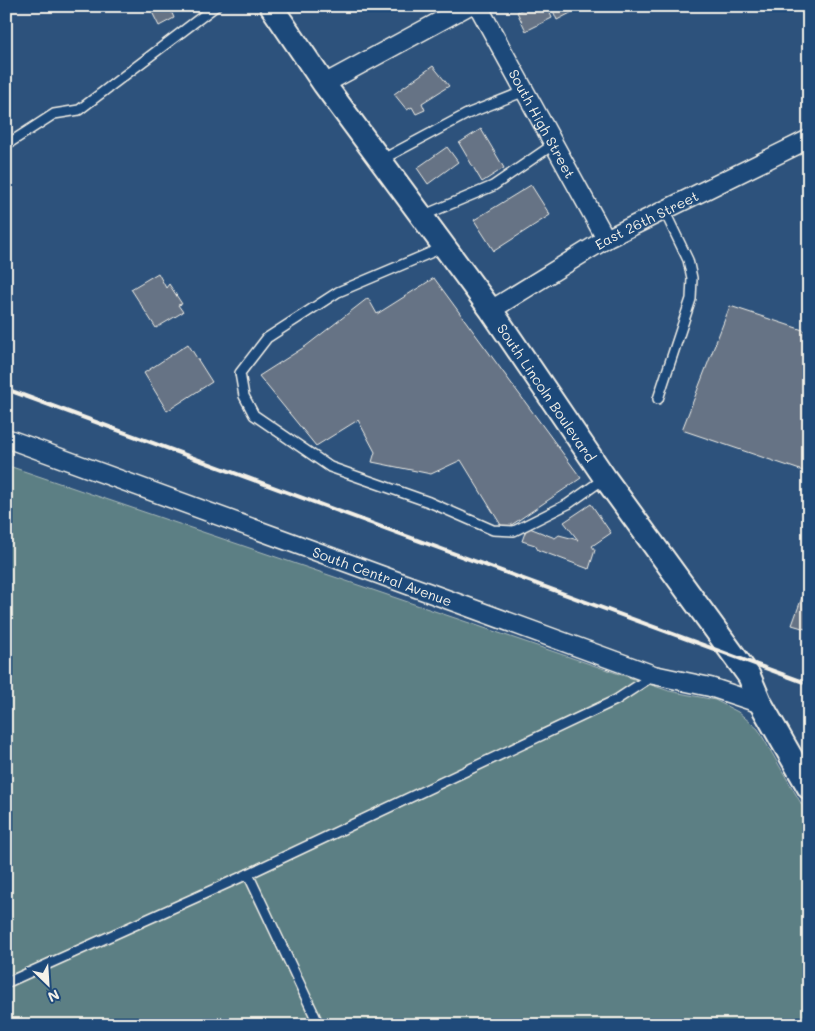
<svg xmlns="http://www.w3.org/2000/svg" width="815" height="1031" font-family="Mali,sans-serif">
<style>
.green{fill:#5b7f84;stroke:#a8b8b6}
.building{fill:#667385;stroke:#f4f1e8}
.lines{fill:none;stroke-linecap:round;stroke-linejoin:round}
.service-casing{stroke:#f4f1e8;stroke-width:12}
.minor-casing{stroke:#f4f1e8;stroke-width:21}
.tertiary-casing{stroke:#f4f1e8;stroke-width:26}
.service{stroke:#1f4a7a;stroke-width:9}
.minor{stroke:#1f4a7a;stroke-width:18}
.tertiary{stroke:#1f4a7a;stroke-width:22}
.rail{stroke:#f4f1e8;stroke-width:4}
.labels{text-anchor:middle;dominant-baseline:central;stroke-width:4.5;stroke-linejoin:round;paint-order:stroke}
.street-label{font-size:14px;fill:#f4f1e8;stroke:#1f4a7a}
</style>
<rect width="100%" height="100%" fill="#2d527c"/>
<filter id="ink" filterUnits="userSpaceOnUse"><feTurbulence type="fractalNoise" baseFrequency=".02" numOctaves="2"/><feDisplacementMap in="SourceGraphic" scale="10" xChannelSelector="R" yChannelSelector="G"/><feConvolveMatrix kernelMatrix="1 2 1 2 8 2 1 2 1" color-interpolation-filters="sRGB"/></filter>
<g filter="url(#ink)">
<polygon class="green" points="6,465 669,691 715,700 738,712 758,729 809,817 809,1025 6,1025"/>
<g class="building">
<polygon points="149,6 169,6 174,18 159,26"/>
<polygon points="529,6 547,6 552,18 526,31 517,12"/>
<polygon points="551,6 584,6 557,20"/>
<polygon points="433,66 449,86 422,103 425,110 416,114 412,107 407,110 394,94"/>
<polygon points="481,129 504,168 482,182 459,143"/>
<polygon points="447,147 458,162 428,184 417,168"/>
<polygon points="531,185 550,215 494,251 474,220"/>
<polygon points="158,273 166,288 169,284 182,304 178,305 183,312 156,328 131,289"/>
<polygon points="434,278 581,478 504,530 461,460 431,474 372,462 375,452 358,420 316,446 259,376 306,346 368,298 377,314"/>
<polygon points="730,306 809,332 809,473 682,430"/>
<polygon points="188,344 212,382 167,411 144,373"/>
<polygon points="591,504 611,533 592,546 595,550 589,569 538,550 535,545 522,541 527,527 555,538 559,535 578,540 564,522"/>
<polygon points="809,578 809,630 792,625"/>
</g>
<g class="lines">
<g class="service-casing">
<g id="service">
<polyline points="6,145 54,114 79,110 216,6"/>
<polyline points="381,160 467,114 525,91"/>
<polyline points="422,216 493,186 554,144"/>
<polyline points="444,247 338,292 267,338 240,373 244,396 254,415 330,467 429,502 493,530 514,531 568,504 605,478"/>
<polyline points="658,399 691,299 692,278 688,260 664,210"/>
<polyline points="6,983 248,874"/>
<polyline points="319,1025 248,874 616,700 654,675"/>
</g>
</g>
<g class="minor-casing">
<g id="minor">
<path id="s1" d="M478,6L606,239"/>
<polyline points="324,84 468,6"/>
<path id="s2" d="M491,310L606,239L809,139"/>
<path id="s3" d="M6,438L654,675L710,687L761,704"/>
</g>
</g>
<g class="tertiary-casing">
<g id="tertiary">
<path id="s4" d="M271,6L324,84L491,310L605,478L736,658L749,676L761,704L809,788"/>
</g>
</g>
<use href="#service" class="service"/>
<use href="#minor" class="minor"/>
<use href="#tertiary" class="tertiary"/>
<polyline class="rail" points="6,389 809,684"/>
</g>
</g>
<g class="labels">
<g class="street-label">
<text stroke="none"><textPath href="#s1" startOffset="134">South High Street</textPath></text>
<text stroke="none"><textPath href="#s2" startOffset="180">East 26th Street</textPath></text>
<text stroke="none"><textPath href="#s4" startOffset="475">South Lincoln Boulevard</textPath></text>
<text stroke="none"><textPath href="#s3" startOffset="401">South Central Avenue</textPath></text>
</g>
</g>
<rect width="815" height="1031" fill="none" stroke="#1f4a7a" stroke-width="25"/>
<rect x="12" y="12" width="790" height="1006" fill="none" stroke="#f4f1e8" stroke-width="2" filter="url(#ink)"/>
<g transform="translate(48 984) rotate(155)" stroke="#1f4a7a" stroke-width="4" paint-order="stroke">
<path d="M0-4L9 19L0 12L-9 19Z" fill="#f4f1e8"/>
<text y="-8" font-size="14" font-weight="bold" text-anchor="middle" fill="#f4f1e8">N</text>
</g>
</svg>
